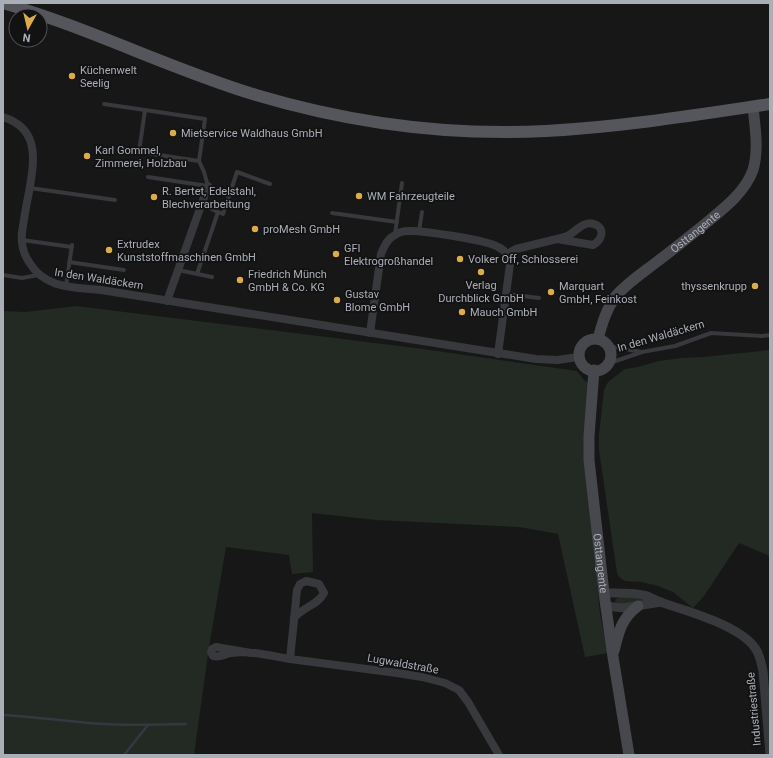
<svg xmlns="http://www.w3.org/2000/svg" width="773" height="758" font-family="Roboto,sans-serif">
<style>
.green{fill:#232a24}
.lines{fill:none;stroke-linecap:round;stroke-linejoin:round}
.stream{stroke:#323940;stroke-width:2.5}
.service{stroke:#38393d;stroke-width:4}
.minor{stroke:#38393d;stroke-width:8}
.tertiary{stroke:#38393d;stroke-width:9}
.secondary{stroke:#46484d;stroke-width:11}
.primary{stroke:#55565b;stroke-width:12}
.poi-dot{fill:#dcac4b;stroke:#121213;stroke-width:1.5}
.labels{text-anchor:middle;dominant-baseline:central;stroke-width:3.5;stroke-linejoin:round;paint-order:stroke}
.poi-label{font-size:11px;fill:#aaaeb7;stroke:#121213;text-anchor:start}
.street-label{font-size:11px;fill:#aaaeb7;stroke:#121213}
</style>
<rect width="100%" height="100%" fill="#171718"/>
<g class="green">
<polygon points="76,306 423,349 577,371 583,379 589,384 592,531 600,614 608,653 585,657 558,534 519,527 376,520 312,513 313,572 292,574 289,555 226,547 209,647 194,755 3,755 3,311 25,312"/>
<polygon points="770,350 770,556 739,543 704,596 693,608 673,592 658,586 641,582 625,581 619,577 617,573 599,450 599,435 604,390 608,382 625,369 638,367 659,361 682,358 703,357"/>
<polygon points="620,597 645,599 645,601 624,604 615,602 616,599"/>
</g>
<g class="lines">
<g class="stream">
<path d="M3,715C32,717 60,720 88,723C121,726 154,725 186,724"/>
<polyline points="124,755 148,725"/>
</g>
<g class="service">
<polyline points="104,104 145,110"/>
<polyline points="148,177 208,186 204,172 199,161 139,152 145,110 205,119 199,161"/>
<polyline points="30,188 115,200"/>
<polyline points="218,212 223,214 237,172 270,184"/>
<polyline points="332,213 397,222"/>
<polyline points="419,231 422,212"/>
<polyline points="395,234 402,183"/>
<polyline points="22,240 72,247"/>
<polyline points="69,262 124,270"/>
<polyline points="178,270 212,277"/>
<polyline points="197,274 218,212 201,204"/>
<polyline points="3,275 22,278 38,275"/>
<polyline points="66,286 72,245"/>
<polyline points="507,294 539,298"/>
<polyline points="608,346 642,352"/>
<polyline points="607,364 642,352 675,346 711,333 762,336 770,335"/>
</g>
<g class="minor">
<path d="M3,117C41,129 34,162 29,192C26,206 24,219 22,232C21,242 23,253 29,262C45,289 73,287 101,290L536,359L557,360L579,357"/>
<path d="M507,254L516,249L557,239L593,245C602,240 606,228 594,224C585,220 576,231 569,235C565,237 561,238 557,239"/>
<polyline points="167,301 208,186"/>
<path d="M370,333L381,254C384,247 387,239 395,235C398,233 403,231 407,231C421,230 487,240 498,247C505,250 509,256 510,264L498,354"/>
<path d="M294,618C303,607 318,605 324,593L319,584L306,581L300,584L297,590L290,659L397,673L422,677L445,683L459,690L468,702L499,755"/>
<path d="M251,653L216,647L212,649L211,652L213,656C220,658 224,654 231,653C250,650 272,656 290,659"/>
</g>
<g class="tertiary">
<path d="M604,593C617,593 631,592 643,595C650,596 656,601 663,603C688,611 740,626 755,648C760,654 761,663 763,671L770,754"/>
<polyline points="605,606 624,608 661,602"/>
</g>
<g class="secondary">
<path id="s1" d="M598,339C602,324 606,310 615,297C626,284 641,274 654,264C670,252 685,240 700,228C719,212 744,195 753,170C759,150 755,127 753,107"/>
<circle cx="595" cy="355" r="16"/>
<path id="s2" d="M594,370L589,436V460L604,593L613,657L629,755"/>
<path d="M614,651C619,631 621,619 638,606"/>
</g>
<path class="primary" d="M3,3C90,28 170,69 256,95C350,123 448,136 546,131C621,127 696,115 770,104"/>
</g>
<g class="poi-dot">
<circle cx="72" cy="76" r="4"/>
<circle cx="173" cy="133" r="4"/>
<circle cx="87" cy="156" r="4"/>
<circle cx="359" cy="196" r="4"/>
<circle cx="154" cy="197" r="4"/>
<circle cx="255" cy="229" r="4"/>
<circle cx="109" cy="250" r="4"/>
<circle cx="336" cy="254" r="4"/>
<circle cx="460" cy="259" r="4"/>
<circle cx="481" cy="272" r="4"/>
<circle cx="240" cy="280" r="4"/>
<circle cx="755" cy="286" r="4"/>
<circle cx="551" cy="292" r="4"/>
<circle cx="337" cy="300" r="4"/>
<circle cx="462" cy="312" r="4"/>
</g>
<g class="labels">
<g class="poi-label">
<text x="80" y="70">Küchenwelt<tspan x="80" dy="13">Seelig</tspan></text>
<text x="181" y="133">Mietservice Waldhaus GmbH</text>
<text x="95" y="150">Karl Gommel,<tspan x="95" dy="13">Zimmerei, Holzbau</tspan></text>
<text x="162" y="191">R. Bertet, Edelstahl,<tspan x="162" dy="13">Blechverarbeitung</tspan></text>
<text x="367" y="196">WM Fahrzeugteile</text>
<text x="263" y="229">proMesh GmbH</text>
<text x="117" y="244">Extrudex<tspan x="117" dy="13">Kunststoffmaschinen GmbH</tspan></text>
<text x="344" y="248">GFI<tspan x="344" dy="13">Elektrogroßhandel</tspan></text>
<text x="468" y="259">Volker Off, Schlosserei</text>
<text x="248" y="274">Friedrich Münch<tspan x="248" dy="13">GmbH &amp; Co. KG</tspan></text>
<text x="481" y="285" text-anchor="middle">Verlag<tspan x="481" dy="13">Durchblick GmbH</tspan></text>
<text x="559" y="286">Marquart<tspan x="559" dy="13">GmbH, Feinkost</tspan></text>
<text x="747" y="286" text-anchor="end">thyssenkrupp</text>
<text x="345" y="294">Gustav<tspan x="345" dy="13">Blome GmbH</tspan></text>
<text x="470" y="312">Mauch GmbH</text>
</g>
<g class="street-label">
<text stroke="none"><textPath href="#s1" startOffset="149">Osttangente</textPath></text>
<text transform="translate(99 279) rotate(9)">In den Waldäckern</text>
<text transform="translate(661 336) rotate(-16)">In den Waldäckern</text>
<text stroke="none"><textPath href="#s2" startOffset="194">Osttangente</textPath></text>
<text transform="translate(403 664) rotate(10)">Lugwaldstraße</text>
<text transform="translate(754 709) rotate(-95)">Industriestraße</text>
</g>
</g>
<rect width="773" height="758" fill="none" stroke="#aaaeb7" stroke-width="8"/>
<g transform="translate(28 28) rotate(188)"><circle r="19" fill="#121213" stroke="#4f5055"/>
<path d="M0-3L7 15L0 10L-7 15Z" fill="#dcac4b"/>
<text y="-6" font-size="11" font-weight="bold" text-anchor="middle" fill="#aaaeb7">N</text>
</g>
</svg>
